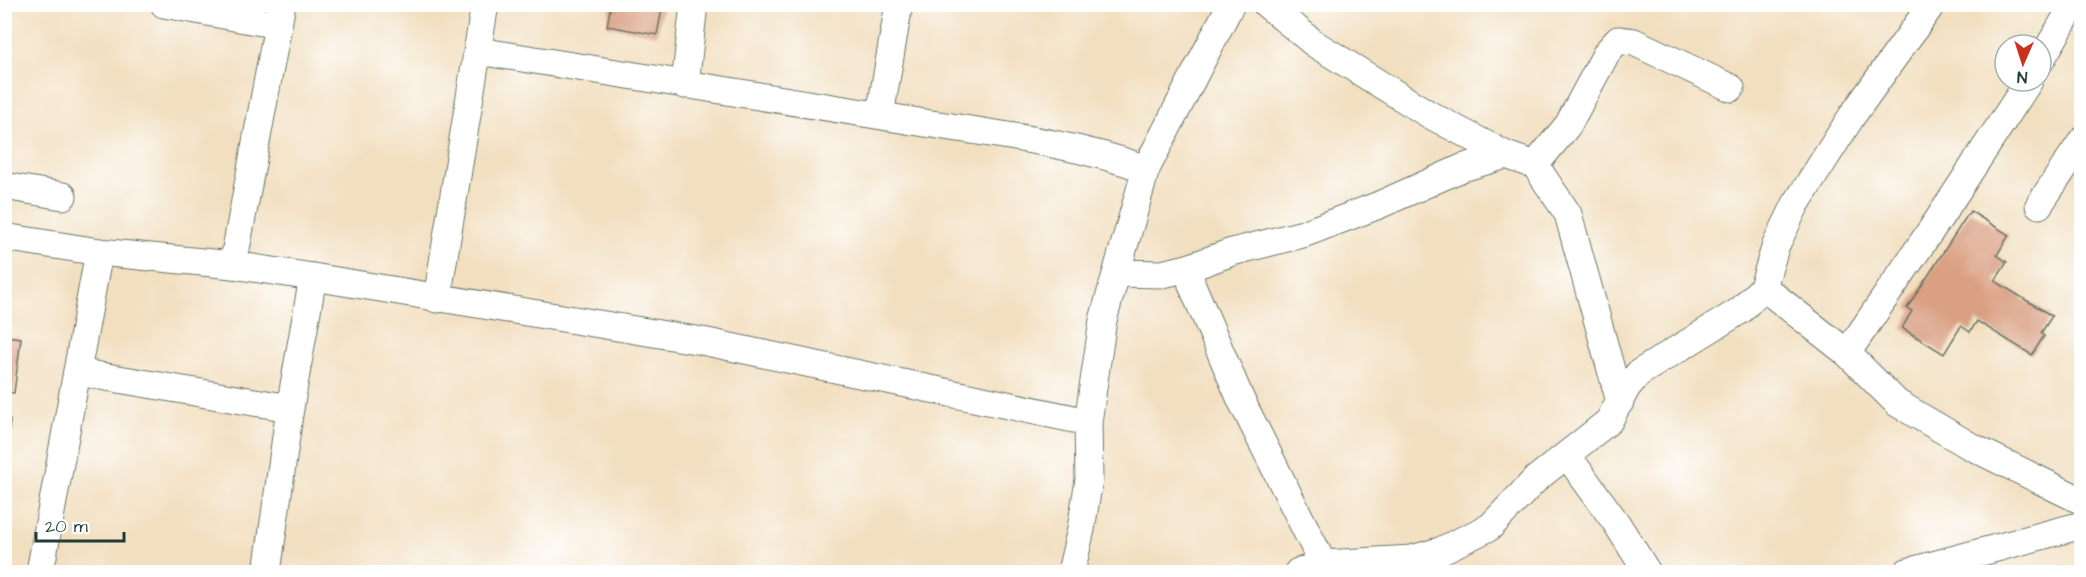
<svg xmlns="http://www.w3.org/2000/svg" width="2086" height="577" font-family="'Architects Daughter',sans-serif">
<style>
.building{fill:#daa084}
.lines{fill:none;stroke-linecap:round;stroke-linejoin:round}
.minor-casing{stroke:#697665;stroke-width:29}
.minor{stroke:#fff;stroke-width:27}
</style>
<rect width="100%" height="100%" fill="#fff"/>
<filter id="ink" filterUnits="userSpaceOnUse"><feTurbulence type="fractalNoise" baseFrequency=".0167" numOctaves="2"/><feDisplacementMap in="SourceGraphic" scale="12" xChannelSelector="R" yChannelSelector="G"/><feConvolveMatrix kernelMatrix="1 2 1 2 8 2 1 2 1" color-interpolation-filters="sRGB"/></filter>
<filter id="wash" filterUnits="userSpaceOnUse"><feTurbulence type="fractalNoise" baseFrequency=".008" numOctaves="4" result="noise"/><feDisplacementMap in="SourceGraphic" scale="24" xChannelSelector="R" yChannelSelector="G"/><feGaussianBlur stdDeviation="1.35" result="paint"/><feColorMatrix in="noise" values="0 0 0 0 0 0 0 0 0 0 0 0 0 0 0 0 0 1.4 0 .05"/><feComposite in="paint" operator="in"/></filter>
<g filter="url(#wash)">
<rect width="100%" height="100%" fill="#f2dfc0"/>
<g id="blocks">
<g class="building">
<polygon points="611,4 663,4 657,35 607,26"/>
<polygon points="1970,211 2009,235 1997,255 2007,262 1995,281 2052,316 2041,333 2044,336 2032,355 1977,321 1970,332 1961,326 1944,354 1902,328 1912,311 1907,308"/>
<polygon points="4,336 21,338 14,393 4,392"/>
<polygon points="4,420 10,420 8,444 4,444"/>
</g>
</g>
</g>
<g filter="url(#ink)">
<use href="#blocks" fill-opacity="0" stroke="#697665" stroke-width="1.5"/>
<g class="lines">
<g class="minor-casing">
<g id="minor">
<polyline points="164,4 278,25"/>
<polyline points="1266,4 1315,44 1430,115 1506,155"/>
<path d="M478,51C625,75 772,97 919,122C994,134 1074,143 1146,169"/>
<polyline points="2041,60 2074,4"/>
<polyline points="685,85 694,4"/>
<polyline points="880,115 899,4"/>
<polyline points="1535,165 1568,214 1620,402"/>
<polyline points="4,186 63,196"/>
<polyline points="2039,205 2082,141"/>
<polyline points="4,237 99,252 233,265 313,277 702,341 1088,422"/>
<polyline points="233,265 282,4"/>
<polyline points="1188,268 1192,285 1241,400 1323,564"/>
<polyline points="1117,273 1162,274 1188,268 1232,252 1303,234 1379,205 1462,168 1506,155 1535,165 1568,125 1607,52 1618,40 1634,42 1731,88"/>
<polyline points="1763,287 1847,353 1897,403 1970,446 2082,501"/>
<polyline points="437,299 485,4"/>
<polyline points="1847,353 1940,217 2029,81"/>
<polyline points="77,372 290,408"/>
<polyline points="1567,455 1617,524 1647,572"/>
<polyline points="40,572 99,252"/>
<polyline points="267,572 290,408 313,277"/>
<polyline points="1071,572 1081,529 1089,480 1088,422 1103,320 1146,169 1231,4"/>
<polyline points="1298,572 1323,564 1412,559 1440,551 1490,527 1536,479 1609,421 1627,387 1639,373 1741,310 1763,287 1776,245 1796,204 1852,116 1932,4"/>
<polyline points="1907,572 2082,525"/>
</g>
</g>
<use href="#minor" class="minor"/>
</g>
</g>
<rect width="2086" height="577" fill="none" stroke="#fff" stroke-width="24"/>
<g transform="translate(2023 63) rotate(183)"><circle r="28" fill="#ffffff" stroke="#a5b1ae" stroke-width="1.5"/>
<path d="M0-4.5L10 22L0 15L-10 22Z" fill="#c8321e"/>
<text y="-9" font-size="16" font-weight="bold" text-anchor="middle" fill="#1f3d34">N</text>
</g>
<path d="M36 532v9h88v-9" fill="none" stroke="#1f3d34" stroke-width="3"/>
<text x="45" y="532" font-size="18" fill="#1f3d34" stroke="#ffffff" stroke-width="4.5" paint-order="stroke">20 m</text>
</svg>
